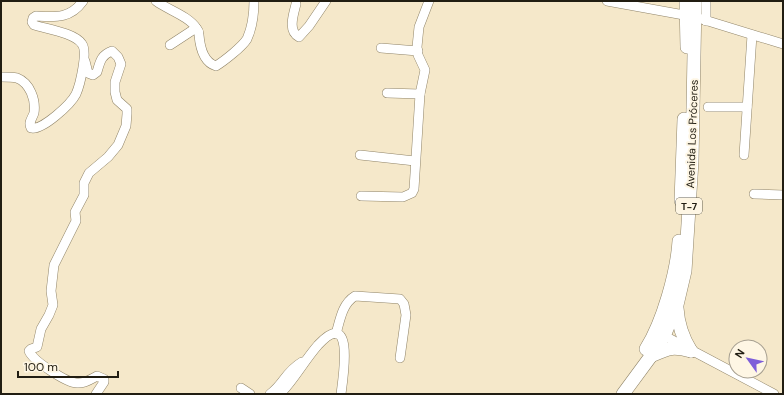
<svg xmlns="http://www.w3.org/2000/svg" width="784" height="395" font-family="'DM Sans',sans-serif">
<style>
.lines{fill:none;stroke-linecap:round;stroke-linejoin:round}
.minor-casing{stroke:#908468;stroke-width:10}
.highway-casing{stroke:#908468;stroke-width:14}
.minor{stroke:#fff;stroke-width:9}
.highway{stroke:#fff;stroke-width:13}
.labels{text-anchor:middle;dominant-baseline:central;stroke-width:4;stroke-linejoin:round;paint-order:stroke}
.shield{fill:#fef6e4;stroke:#635e51;stroke-width:1}
.shield-label{font-size:10px;font-weight:bold;fill:#211d12}
.street-label{font-size:11px;fill:#211d12;stroke:#fef6e4}
</style>
<rect width="100%" height="100%" fill="#f5e8ca"/>
<g class="lines">
<g class="minor-casing">
<g id="minor">
<path d="M156,1C168,10 189,16 197,29C200,33 198,31 199,35C200,47 203,62 216,66C224,61 242,47 247,39C252,28 254,13 254,1"/>
<polyline points="607,1 695,17 783,44"/>
<path d="M296,4C294,13 287,31 299,37L309,26L326,1"/>
<polyline points="706,21 706,1"/>
<polyline points="170,45 196,28"/>
<polyline points="381,48 418,51"/>
<path d="M85,61L88,73L93,75L97,72C100,62 101,55 112,51L118,57L121,64L115,82V92L117,100L127,109V114L126,126L118,145L108,157L89,173L84,183V195L75,212L76,221L54,265L51,291L53,305L49,315L41,329L37,347L31,349L29,351C33,361 67,383 77,383C85,384 91,379 97,376L104,379V382L96,394"/>
<path d="M1,77C6,77 12,77 17,78C30,83 36,100 34,113C32,119 28,122 31,128C42,131 71,104 76,94C80,85 88,52 82,44C75,33 47,29 34,25L32,22L33,18L36,16C55,17 70,19 83,1"/>
<polyline points="387,93 420,94"/>
<polyline points="708,107 747,107"/>
<polyline points="360,155 415,161"/>
<polyline points="744,155 752,35"/>
<polyline points="754,194 783,195"/>
<polyline points="361,196 403,197 412,193 414,189 420,94 425,70 418,55 417,47 419,27 429,1"/>
<polyline points="659,333 774,394"/>
<path d="M336,334C340,320 342,304 355,296L400,299L404,304L406,315L400,358"/>
<polyline points="241,388 250,394"/>
<path d="M270,394C284,384 285,372 302,362"/>
<path d="M280,394C294,380 304,361 318,345C355,305 343,378 341,394"/>
</g>
</g>
<g class="highway-casing">
<g id="highway">
<polyline points="686,1 687,47"/>
<polyline points="681,201 684,119"/>
<path d="M677,308C678,324 682,337 691,351"/>
<path d="M646,349C663,322 677,272 679,241"/>
<path d="M651,356C669,348 672,346 691,351"/>
<polyline points="623,394 651,356 664,336 677,305 685,271 692,161 695,1"/>
</g>
</g>
<use href="#minor" class="minor"/>
<use href="#highway" class="highway"/>
</g>
<g class="labels">
<rect class="shield" x="676" y="198" width="26" height="16" rx="3"/>
<g class="shield-label">
<text x="689" y="206">T-7</text>
</g>
<g class="street-label">
<text transform="translate(692 134) rotate(-88)">Avenida Los Próceres</text>
</g>
</g>
<rect width="784" height="395" fill="none" stroke="#211d12" stroke-width="4"/>
<g transform="translate(748 359) rotate(303)"><circle r="19" fill="#fef6e4" stroke="#a69f90"/>
<path d="M0-3L7 15L0 10L-7 15Z" fill="#7d5ed9"/>
<text y="-6" font-size="11" font-weight="bold" text-anchor="middle" fill="#211d12">N</text>
</g>
<path d="M18 371v6h100v-6" fill="none" stroke="#211d12" stroke-width="2"/>
<text x="24" y="371" font-size="12" fill="#211d12" stroke="#fef6e4" stroke-width="3" paint-order="stroke">100 m</text>
</svg>
